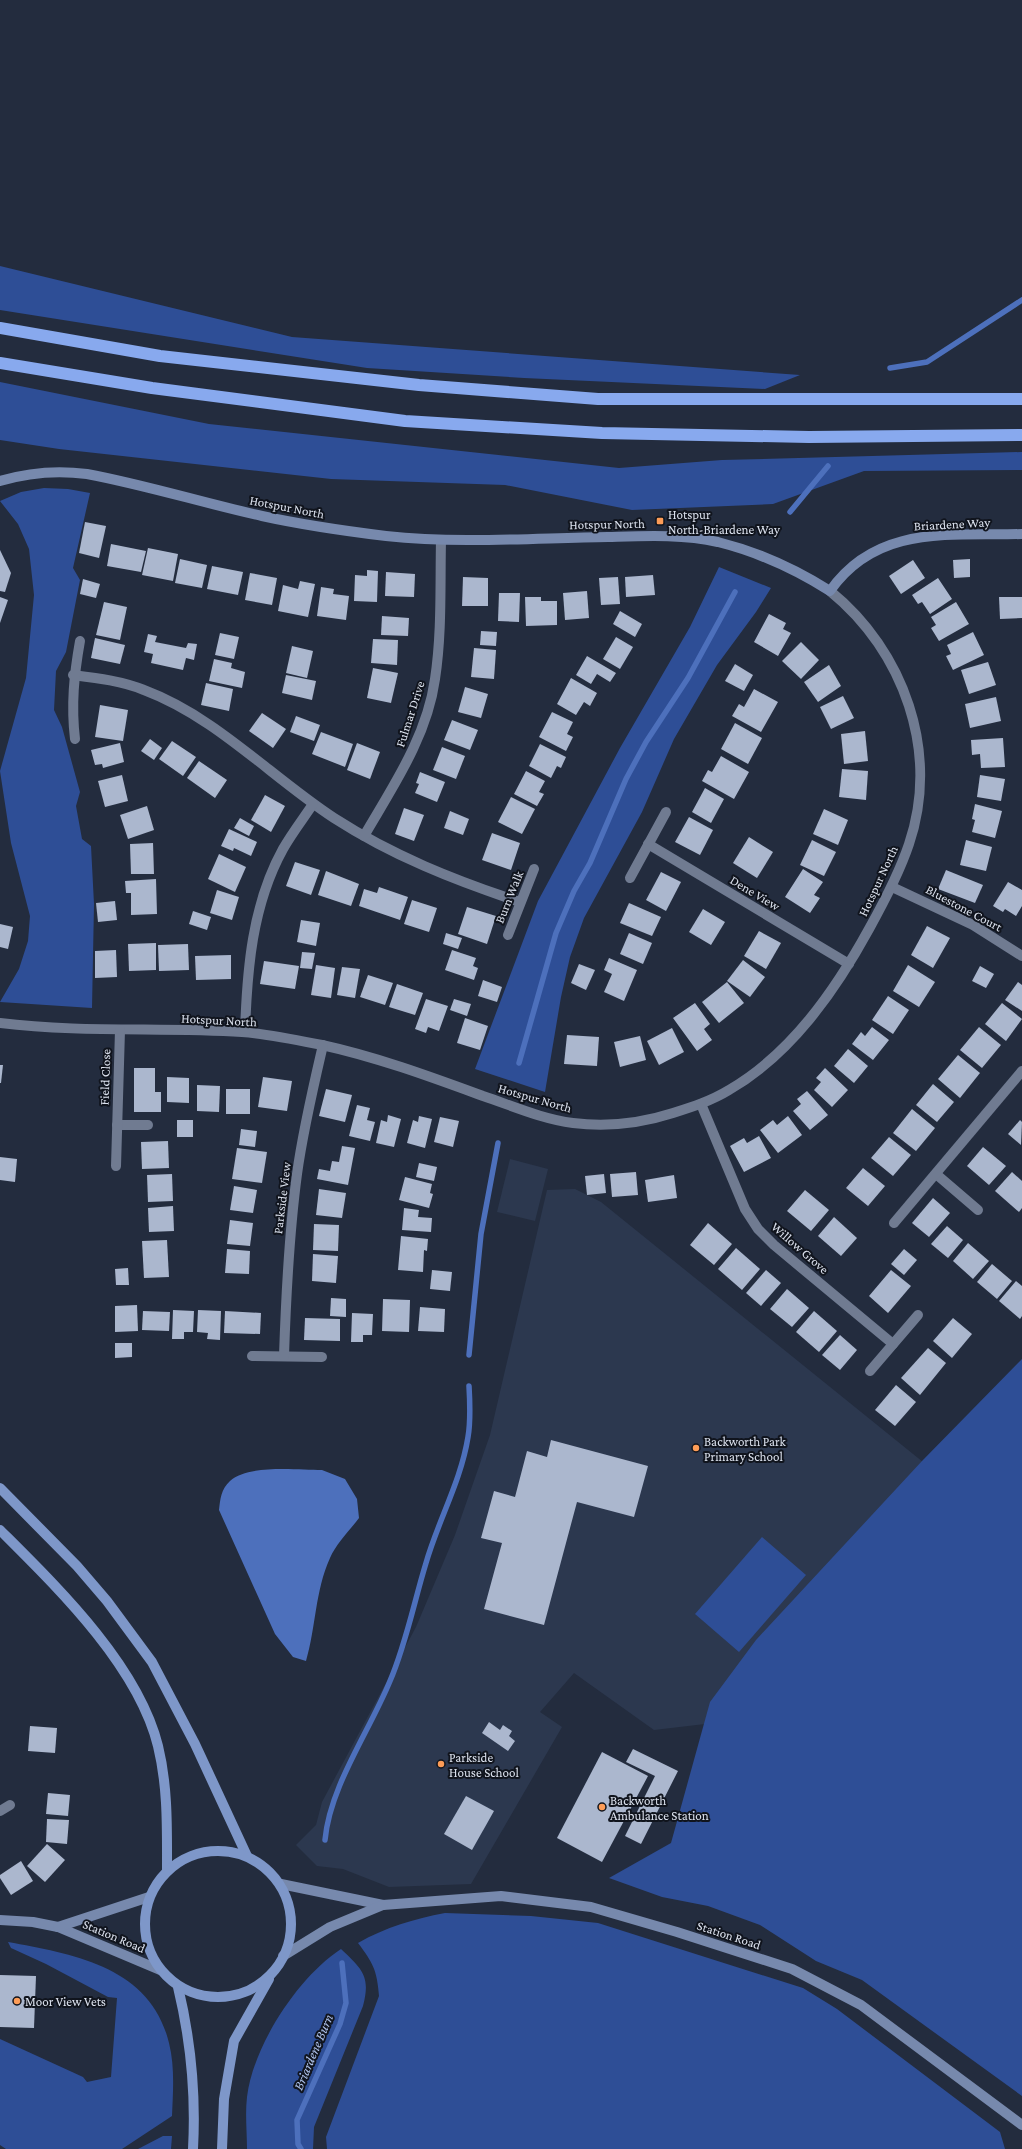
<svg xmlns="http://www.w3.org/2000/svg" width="1022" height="2149" font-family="'Crimson Pro',serif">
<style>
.built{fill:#2c384f}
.green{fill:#2e4e96}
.water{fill:#4d70bc}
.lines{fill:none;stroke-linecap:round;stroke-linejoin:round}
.stream{stroke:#4d70bc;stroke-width:5.5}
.building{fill:#abb7ce}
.street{stroke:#707b91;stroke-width:10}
.secondary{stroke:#7789ad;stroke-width:10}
.primary{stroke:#7e97c9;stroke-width:10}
.highway{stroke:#88a9ee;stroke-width:12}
.poi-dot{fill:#fd9c57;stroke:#10141d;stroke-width:1.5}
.labels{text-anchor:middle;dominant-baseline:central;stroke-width:4;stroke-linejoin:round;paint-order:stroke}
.street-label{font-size:13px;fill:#dce2ee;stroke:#10141d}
.poi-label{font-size:13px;fill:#dce2ee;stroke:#10141d;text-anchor:start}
.water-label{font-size:14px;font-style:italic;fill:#afc3ec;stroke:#10141d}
</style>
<rect width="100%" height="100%" fill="#232c3e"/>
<g class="built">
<polygon points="510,1159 548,1169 535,1221 497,1212"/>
<polygon points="575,1189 601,1202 944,1479 705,1724 654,1730 574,1673 540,1712 562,1727 471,1884 389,1887 343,1869 317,1866 296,1845 316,1825 322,1802 416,1627 455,1535 490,1435 547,1190"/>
</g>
<g class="green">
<polygon points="0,266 292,337 800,375 765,389 524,378 367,368 0,310"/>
<polygon points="0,382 209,424 619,468 722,460 1022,452 1022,470 864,471 773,504 632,510 505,485 331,479 59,449 0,440"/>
<polygon points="44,488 68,489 90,493 73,568 80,580 66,652 56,671 54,710 62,727 80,792 76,806 82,839 91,846 94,904 92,1008 0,1002 19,969 28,941 30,916 11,843 0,771 26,678 34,595 29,549 18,524 0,501 21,492"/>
<polygon points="719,567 771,588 756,612 717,665 674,739 642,812 584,918 570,957 561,997 545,1092 475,1069 538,901 620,748 690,627"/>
<polygon points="1022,1359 1022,2096 862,1980 816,1961 760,1925 708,1906 662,1897 609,1878 671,1843 710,1702 756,1640 922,1461"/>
<polygon points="762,1537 806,1575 739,1652 695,1614"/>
<path d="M445,1913L531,1916L598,1923L803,1988L837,2009L1000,2132L1005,2149H327L326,2137L379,1996C377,1970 373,1963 358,1943C386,1927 414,1919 445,1913Z"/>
<path d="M8,1942C74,1954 151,1967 169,2043C175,2067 173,2092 172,2116L122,2149H6L0,2145V2039L83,2077L87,2082L111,2077L117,1998L108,1997L46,1964L11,1948Z"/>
<path d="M341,1949C362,1969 371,1976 363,2006L314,2127L313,2149H247C247,2132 245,2114 247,2097C253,2046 298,1977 341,1949Z"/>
<polygon points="163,2136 172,2136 171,2149 138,2149"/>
</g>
<path class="water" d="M322,1470L345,1479L357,1499L359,1518C350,1530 336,1544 330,1558C315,1591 316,1627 306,1661L293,1657L275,1634L219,1510C220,1500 221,1489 230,1481C249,1464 297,1470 322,1470Z"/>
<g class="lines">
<g class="stream">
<polyline points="890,368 927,362 1022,300"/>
<polyline points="790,512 828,466"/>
<polyline points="519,1063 556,933 574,891 590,863 626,779 646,742 688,678 735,592"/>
<polyline points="469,1355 481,1234 498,1143"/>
<path d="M325,1840C330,1786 369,1732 390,1681C406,1644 414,1602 426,1563C438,1521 461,1481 468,1437C471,1420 470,1403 469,1386"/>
<polyline points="301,2149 298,2144 297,2120 340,2024 346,2003 342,1963"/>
</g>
</g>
<g class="building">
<polygon points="85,522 106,526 99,558 79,553"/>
<polygon points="111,544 146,551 141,572 107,566"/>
<polygon points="148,548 178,554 173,581 142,575"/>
<polygon points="0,550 11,573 5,592 0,591"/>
<polygon points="180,559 207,565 202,588 175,583"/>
<polygon points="970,559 970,577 954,578 953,560"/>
<polygon points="913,560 925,578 901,594 889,576"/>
<polygon points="212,566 243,572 238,595 207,589"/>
<polygon points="367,570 378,571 377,602 354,601 355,575 367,576"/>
<polygon points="386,572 415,574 414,597 385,596"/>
<polygon points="250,573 277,578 272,605 245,600"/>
<polygon points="653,575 655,595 626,597 625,577"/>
<polygon points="463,577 488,578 488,606 462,606"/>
<polygon points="618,577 620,604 601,605 599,578"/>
<polygon points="938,578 952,599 930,614 922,602 918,604 912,595"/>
<polygon points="83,579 100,584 96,598 80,594"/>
<polygon points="300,581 315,584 308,617 278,611 283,585 298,589"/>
<polygon points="321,587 334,589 333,594 349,596 346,620 317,616"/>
<polygon points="587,591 589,618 565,620 563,593"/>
<polygon points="499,593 520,593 519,622 498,621"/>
<polygon points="0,597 8,600 0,623"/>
<polygon points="525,597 541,597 541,601 557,601 557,625 526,626"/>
<polygon points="999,597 1022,597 1022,618 1000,619"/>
<polygon points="104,602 127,607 120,640 96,635"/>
<polygon points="956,602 969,624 939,641 931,628 936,625 931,617"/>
<polygon points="620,611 642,624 635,637 613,624"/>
<polygon points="769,614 786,623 783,629 791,633 778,656 754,642"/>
<polygon points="382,616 409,618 408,636 381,635"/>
<polygon points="481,631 497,632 496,646 480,645"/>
<polygon points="973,632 984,655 953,670 946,656 951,654 947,645"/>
<polygon points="220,633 239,637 234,659 215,655"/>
<polygon points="148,634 157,636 155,642 186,648 188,643 197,644 194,660 186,658 183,670 151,663 153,654 144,652"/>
<polygon points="616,637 633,647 620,669 603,659"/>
<polygon points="95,638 125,645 120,664 91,658"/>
<polygon points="373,639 398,640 397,665 371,663"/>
<polygon points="801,642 819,660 801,679 782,661"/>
<polygon points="292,646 313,651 307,678 286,673"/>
<polygon points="474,648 496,650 494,679 471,677"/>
<polygon points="587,656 616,673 610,682 597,674 591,684 576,675"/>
<polygon points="214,659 232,663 231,668 245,672 242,688 209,681"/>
<polygon points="988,662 996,685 969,694 961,670"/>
<polygon points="735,664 753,675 744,691 725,681"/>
<polygon points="829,665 841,686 818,702 804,682"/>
<polygon points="373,668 398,673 391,703 367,698"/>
<polygon points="286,675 316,681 312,700 282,693"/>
<polygon points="571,678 597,693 590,706 584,702 576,715 557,704"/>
<polygon points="206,683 233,689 229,711 201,705"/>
<polygon points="465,687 488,694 481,718 458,712"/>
<polygon points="754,689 778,702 761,732 732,716 739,704 744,707"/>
<polygon points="843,696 854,718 831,729 820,707"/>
<polygon points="996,697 1001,721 970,728 965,704"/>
<polygon points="100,705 128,710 123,741 95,737"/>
<polygon points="552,712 573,722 567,734 573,737 566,751 539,737"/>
<polygon points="262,713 286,729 273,748 249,731"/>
<polygon points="296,716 320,725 314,741 290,732"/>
<polygon points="452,720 478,730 470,750 444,740"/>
<polygon points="735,723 762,738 748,764 721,749"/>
<polygon points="865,731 868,761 844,764 841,734"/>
<polygon points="321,732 353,744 345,767 312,754"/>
<polygon points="1003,738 1005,767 981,768 980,754 972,755 971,740"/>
<polygon points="150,739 162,748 154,760 141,751"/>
<polygon points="172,741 196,757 183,776 159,759"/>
<polygon points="120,743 124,762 103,768 102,764 95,765 91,750"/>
<polygon points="357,743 380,752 370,779 347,770"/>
<polygon points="540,744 566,757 561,768 557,766 551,778 529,766"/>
<polygon points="442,747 465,756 456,779 433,770"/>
<polygon points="721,756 749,772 734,799 702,781 708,770 712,772"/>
<polygon points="199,761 227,780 215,798 187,778"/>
<polygon points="842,769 868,771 866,800 839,797"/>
<polygon points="526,771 545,781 539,792 544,794 537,806 514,794"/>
<polygon points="420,772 445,782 437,802 415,793 419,784 416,783"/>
<polygon points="122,775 128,801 105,807 98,781"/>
<polygon points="980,775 1005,779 1001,801 977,797"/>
<polygon points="705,788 724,799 711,823 692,812"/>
<polygon points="265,795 285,806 271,832 251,820"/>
<polygon points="511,797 535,809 522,834 498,822"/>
<polygon points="975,804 1002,811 995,838 972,832 975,820 972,819"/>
<polygon points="147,806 154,830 128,839 120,815"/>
<polygon points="404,808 424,815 414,841 395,834"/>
<polygon points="824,809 848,820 838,845 813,834"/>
<polygon points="450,811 469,819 463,835 444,828"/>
<polygon points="689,817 713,830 700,855 675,842"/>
<polygon points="240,818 254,826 249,836 234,828"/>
<polygon points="229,829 257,842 251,856 234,848 233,851 221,846"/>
<polygon points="492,833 520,843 511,870 482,860"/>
<polygon points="749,837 773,852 757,878 733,863"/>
<polygon points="812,840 836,852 824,876 800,865"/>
<polygon points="966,840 992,847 986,871 960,865"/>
<polygon points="153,843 154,874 131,874 130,844"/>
<polygon points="219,854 246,867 235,892 208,879"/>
<polygon points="295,862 320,870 311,895 286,886"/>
<polygon points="803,869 823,882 814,895 820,898 810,913 785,897"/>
<polygon points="946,870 983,885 975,903 938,889"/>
<polygon points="326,871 359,884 351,906 318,895"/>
<polygon points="661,872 681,882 666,911 646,900"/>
<polygon points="156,879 157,914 131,915 131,893 126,893 125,881"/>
<polygon points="1008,882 1022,890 1022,906 1016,916 1005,909 1003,912 993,906"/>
<polygon points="379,887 408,897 400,920 359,906 364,889 377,893"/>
<polygon points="217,890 239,897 232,920 210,913"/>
<polygon points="412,900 437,908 429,932 404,924"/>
<polygon points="115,901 117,920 98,922 96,903"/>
<polygon points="629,903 661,917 652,936 620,923"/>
<polygon points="467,907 496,916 487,944 458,934"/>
<polygon points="703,909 725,922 711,945 689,932"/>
<polygon points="193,911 211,917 207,930 189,924"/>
<polygon points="301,920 320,923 316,946 297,942"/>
<polygon points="0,924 13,927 8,949 0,947"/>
<polygon points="927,926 950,938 933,968 911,955"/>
<polygon points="759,931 781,943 766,969 744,956"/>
<polygon points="446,933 462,938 458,949 443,944"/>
<polygon points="629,933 652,943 643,964 620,954"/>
<polygon points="156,943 156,970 129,971 128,944"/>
<polygon points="188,944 189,970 159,971 158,945"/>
<polygon points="116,950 117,977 95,978 95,951"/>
<polygon points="452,950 476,958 473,966 478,968 474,980 445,970"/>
<polygon points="302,952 315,953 312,969 300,968"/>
<polygon points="231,955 231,979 196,980 195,956"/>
<polygon points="609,958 637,970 624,1001 604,992 612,974 604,970"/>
<polygon points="743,960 765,977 750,997 727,981"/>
<polygon points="264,961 299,966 295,989 260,984"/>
<polygon points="579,964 595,970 586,990 571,983"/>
<polygon points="316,965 335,968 331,998 311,995"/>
<polygon points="908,965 935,982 919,1007 893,991"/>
<polygon points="980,966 994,974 986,988 972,981"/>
<polygon points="342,967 360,969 355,998 337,995"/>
<polygon points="368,975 393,983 385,1005 360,997"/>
<polygon points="483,980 502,987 497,1002 478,996"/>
<polygon points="727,982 744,1003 719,1023 702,1002"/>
<polygon points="1018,982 1022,985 1022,1011 1005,1000"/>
<polygon points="397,984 423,993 415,1015 389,1007"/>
<polygon points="888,996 909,1010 893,1034 872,1020"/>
<polygon points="426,999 448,1006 439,1031 428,1027 426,1033 415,1029"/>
<polygon points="454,999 471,1004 467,1016 450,1010"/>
<polygon points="695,1003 710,1024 704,1029 712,1040 697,1051 673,1018"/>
<polygon points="1002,1003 1022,1019 1006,1041 985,1024"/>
<polygon points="465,1018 488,1026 480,1050 457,1043"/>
<polygon points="872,1027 889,1040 873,1060 852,1044 861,1032 865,1036"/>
<polygon points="979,1027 1001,1045 982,1068 960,1050"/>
<polygon points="672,1028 684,1052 659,1065 647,1041"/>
<polygon points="567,1035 599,1037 597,1066 564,1064"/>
<polygon points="640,1036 646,1060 620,1067 614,1042"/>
<polygon points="848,1049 868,1066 854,1083 834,1066"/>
<polygon points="958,1055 980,1073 960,1098 938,1079"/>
<polygon points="0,1065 3,1065 1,1083 0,1083"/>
<polygon points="134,1068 155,1068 155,1092 161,1092 161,1112 134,1112"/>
<polygon points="825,1068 848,1090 832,1107 814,1090 821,1082 816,1078"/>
<polygon points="167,1077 189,1078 189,1103 167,1102"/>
<polygon points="263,1077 292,1081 287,1111 258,1107"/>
<polygon points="933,1084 954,1102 937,1122 916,1105"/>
<polygon points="197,1085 220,1086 219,1112 197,1111"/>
<rect x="226" y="1089" width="24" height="25"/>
<polygon points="326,1089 352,1095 345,1122 319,1116"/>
<polygon points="807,1091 828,1115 810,1130 793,1111 801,1104 797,1099"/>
<polygon points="357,1105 370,1108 367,1120 375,1122 370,1141 349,1136"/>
<polygon points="912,1109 935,1128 916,1151 893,1133"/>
<polygon points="388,1115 401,1119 394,1147 376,1143 381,1120 387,1122"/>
<polygon points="419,1116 432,1119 425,1148 407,1143 413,1120 418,1122"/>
<polygon points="788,1116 802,1135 778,1153 760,1130 773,1120 777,1125"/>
<polygon points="440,1117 459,1121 453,1147 434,1142"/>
<rect x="177" y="1120" width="16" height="17"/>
<polygon points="1020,1120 1022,1122 1021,1145 1008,1134"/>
<polygon points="241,1129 257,1131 255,1147 239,1145"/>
<polygon points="759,1136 771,1158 744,1172 730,1146 744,1138 747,1143"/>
<polygon points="889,1137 911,1155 893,1176 871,1158"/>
<polygon points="168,1141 169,1168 142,1169 141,1142"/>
<polygon points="342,1146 355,1148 348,1185 317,1179 319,1169 330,1171 332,1161 339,1162"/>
<polygon points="983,1147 1006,1166 989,1185 967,1166"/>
<polygon points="237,1148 267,1152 262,1183 232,1179"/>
<polygon points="0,1157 17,1159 15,1182 0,1180"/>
<polygon points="419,1163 437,1167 434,1181 416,1177"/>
<polygon points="863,1168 885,1186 868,1206 846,1188"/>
<polygon points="636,1172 638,1195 612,1197 610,1174"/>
<polygon points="1012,1172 1022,1181 1022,1208 1019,1212 995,1191"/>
<polygon points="172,1174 173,1201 148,1202 147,1175"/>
<polygon points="604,1174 606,1193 587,1195 585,1176"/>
<polygon points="674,1175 677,1198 648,1202 645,1180"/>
<polygon points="405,1177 432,1184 430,1193 433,1194 429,1208 399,1200"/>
<polygon points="234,1186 257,1190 253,1213 230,1210"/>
<polygon points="319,1189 346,1193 342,1218 316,1215"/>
<polygon points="805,1190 829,1210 811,1231 787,1211"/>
<polygon points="933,1198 950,1213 929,1237 912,1223"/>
<polygon points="173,1206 174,1231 149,1232 148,1208"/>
<polygon points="404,1208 419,1210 418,1217 432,1218 431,1232 402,1230"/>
<polygon points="834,1217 857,1238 841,1256 818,1236"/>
<polygon points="230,1220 253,1223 250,1246 227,1244"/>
<polygon points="708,1223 732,1244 714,1265 690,1245"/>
<polygon points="314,1224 339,1225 338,1251 313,1250"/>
<polygon points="947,1226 963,1240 948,1258 931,1244"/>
<polygon points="401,1236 428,1239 427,1251 424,1250 423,1272 398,1270"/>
<polygon points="167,1240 169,1277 144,1278 142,1241"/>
<polygon points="968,1243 989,1261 973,1279 953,1261"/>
<polygon points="736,1248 760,1269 742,1290 718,1269"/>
<polygon points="227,1249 250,1251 249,1274 225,1273"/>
<polygon points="904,1249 917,1260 904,1275 891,1264"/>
<polygon points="313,1254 338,1256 336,1283 312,1281"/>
<polygon points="992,1264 1012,1281 997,1299 977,1282"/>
<polygon points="128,1268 129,1285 116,1285 115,1269"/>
<polygon points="432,1270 452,1272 450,1291 430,1289"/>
<polygon points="766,1270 781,1283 761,1306 746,1293"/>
<polygon points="891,1270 911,1286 888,1313 869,1296"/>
<polygon points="1016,1281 1022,1286 1022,1316 1020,1319 999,1301"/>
<polygon points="787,1289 809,1308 792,1327 770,1309"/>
<polygon points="331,1298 346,1299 346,1317 330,1316"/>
<polygon points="383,1299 410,1300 409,1332 382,1331"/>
<polygon points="137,1305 138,1331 115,1332 115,1306"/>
<polygon points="420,1307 445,1309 444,1332 418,1331"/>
<polygon points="173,1310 194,1311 193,1332 184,1332 184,1339 172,1339"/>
<polygon points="198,1310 221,1311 220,1340 207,1339 208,1333 197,1332"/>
<polygon points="143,1311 170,1312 169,1331 142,1330"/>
<polygon points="225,1311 261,1313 260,1334 224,1333"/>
<polygon points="814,1311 837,1331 819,1352 796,1332"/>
<polygon points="352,1313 373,1314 372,1335 363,1335 363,1342 351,1342"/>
<polygon points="305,1318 340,1319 340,1341 304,1340"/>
<polygon points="953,1318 972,1334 952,1358 933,1341"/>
<polygon points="840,1335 857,1350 840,1370 822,1355"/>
<polygon points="115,1343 132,1343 132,1357 115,1358"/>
<polygon points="928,1348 946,1363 920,1395 901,1378"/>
<polygon points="896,1385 916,1402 895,1426 875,1410"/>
<polygon points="551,1440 648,1466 634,1517 577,1502 544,1625 484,1609 502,1543 481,1538 494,1491 515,1497 527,1451 547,1457"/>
<polygon points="489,1722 500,1730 503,1725 512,1731 509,1736 515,1741 508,1751 482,1733"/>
<polygon points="30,1726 57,1728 55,1753 28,1751"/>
<polygon points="633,1749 678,1771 641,1844 625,1836 655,1776 626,1762"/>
<polygon points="602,1752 648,1776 602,1862 557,1838"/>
<polygon points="48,1793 70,1795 68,1816 46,1814"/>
<polygon points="466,1796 494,1811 472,1850 444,1834"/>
<polygon points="47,1819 69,1820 67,1844 46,1842"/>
<polygon points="47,1844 65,1860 45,1882 27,1866"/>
<polygon points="21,1861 33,1881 11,1895 0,1878 0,1875"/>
<polygon points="0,1975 36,1976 34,2028 0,2027"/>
</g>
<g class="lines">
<g class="street">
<path d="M73,675C97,678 122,681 144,690C216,717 270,776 334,818C393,856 454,880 520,902"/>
<path d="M75,739C71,705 74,675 80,641"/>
<path d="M364,836C393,786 427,737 435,679C442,633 440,586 441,540"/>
<polyline points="648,844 849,964"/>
<polyline points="630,878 666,812"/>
<polyline points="892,887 973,925 1022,956"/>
<polyline points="508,935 534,869"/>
<path d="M0,1023C81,1033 162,1027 242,1032C269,1034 297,1040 322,1045C377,1057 431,1077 483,1096C513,1106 542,1119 573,1123C606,1127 642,1123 673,1113C692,1107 711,1101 729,1090C791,1054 835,991 869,929C884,902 899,874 909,844C940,752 904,651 830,591"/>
<path d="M245,1032C247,970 252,905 283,849C292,833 303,819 313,804"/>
<polyline points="701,1104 745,1209 758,1229 774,1245 893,1344"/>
<polyline points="117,1125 148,1125"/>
<polyline points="116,1166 120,1030"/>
<polyline points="936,1174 978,1210"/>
<polyline points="894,1223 1022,1071"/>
<polyline points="252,1356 322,1357"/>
<path d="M284,1356C286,1295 289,1234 297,1174C303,1130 313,1088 323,1045"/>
<polyline points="870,1371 918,1315"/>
<polyline points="0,1811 10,1805"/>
</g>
<g class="secondary">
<path d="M0,481C30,472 57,470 87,474C146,485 203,503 262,516C303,525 345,531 386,536C460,544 534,538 608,537C644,536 682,534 718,542C758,552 795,569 830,591C877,524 950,536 1022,534"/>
<polyline points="281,1884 383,1905 501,1896 591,1907 677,1932 792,1969 861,2005 1022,2125"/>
<polyline points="0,1920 33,1922 58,1927 160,1970"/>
<polyline points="58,1927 149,1897"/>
<polyline points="283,1956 330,1927 383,1905"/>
</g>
<g class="primary">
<polyline points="0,1488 77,1566 107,1601 152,1662 195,1744 247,1856"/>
<path d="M0,1530C57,1587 138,1665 158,1746C168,1787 167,1828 167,1870"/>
<circle cx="218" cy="1924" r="73"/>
<path d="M178,1987C191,2041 196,2094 193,2149"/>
<polyline points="222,2149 224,2099 234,2041 269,1979"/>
</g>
<g class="highway">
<polyline points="0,328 160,356 419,385 598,399 1022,399"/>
<polyline points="0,363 152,388 405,421 602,433 809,437 1022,435"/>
</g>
</g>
<g class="poi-dot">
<rect x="656" y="517" width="8" height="8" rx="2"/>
<circle cx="696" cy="1448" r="4"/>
<circle cx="441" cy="1764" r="4"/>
<circle cx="602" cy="1807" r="4"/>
<circle cx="17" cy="2001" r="4"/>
</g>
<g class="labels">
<g class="street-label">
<text transform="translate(287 507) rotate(11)">Hotspur North</text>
<text transform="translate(607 524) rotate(-1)">Hotspur North</text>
<text transform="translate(952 524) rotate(-3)">Briardene Way</text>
<text transform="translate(410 714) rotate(-72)">Fulmar Drive</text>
<text transform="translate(878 881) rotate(-65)">Hotspur North</text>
<text transform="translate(755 893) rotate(31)">Dene View</text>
<text transform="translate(509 897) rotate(-68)">Burn Walk</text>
<text transform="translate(964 908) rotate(28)">Bluestone Court</text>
<text transform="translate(219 1020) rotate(3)">Hotspur North</text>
<text transform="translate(105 1077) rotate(-88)">Field Close</text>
<text transform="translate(535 1098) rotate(16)">Hotspur North</text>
<text transform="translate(282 1198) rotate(-83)">Parkside View</text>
<text transform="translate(800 1248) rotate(41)">Willow Grove</text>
<text transform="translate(729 1935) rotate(18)">Station Road</text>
<text transform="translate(114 1936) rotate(23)">Station Road</text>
</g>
<g class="poi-label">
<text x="668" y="514">Hotspur<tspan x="668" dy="15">North-Briardene Way</tspan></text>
<text x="704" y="1441">Backworth Park<tspan x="704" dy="15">Primary School</tspan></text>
<text x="449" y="1757">Parkside<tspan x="449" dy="15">House School</tspan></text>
<text x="610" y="1800">Backworth<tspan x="610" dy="15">Ambulance Station</tspan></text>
<text x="25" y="2001">Moor View Vets</text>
</g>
<g class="water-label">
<text transform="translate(313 2052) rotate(-67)">Briardene Burn</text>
</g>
</g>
</svg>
